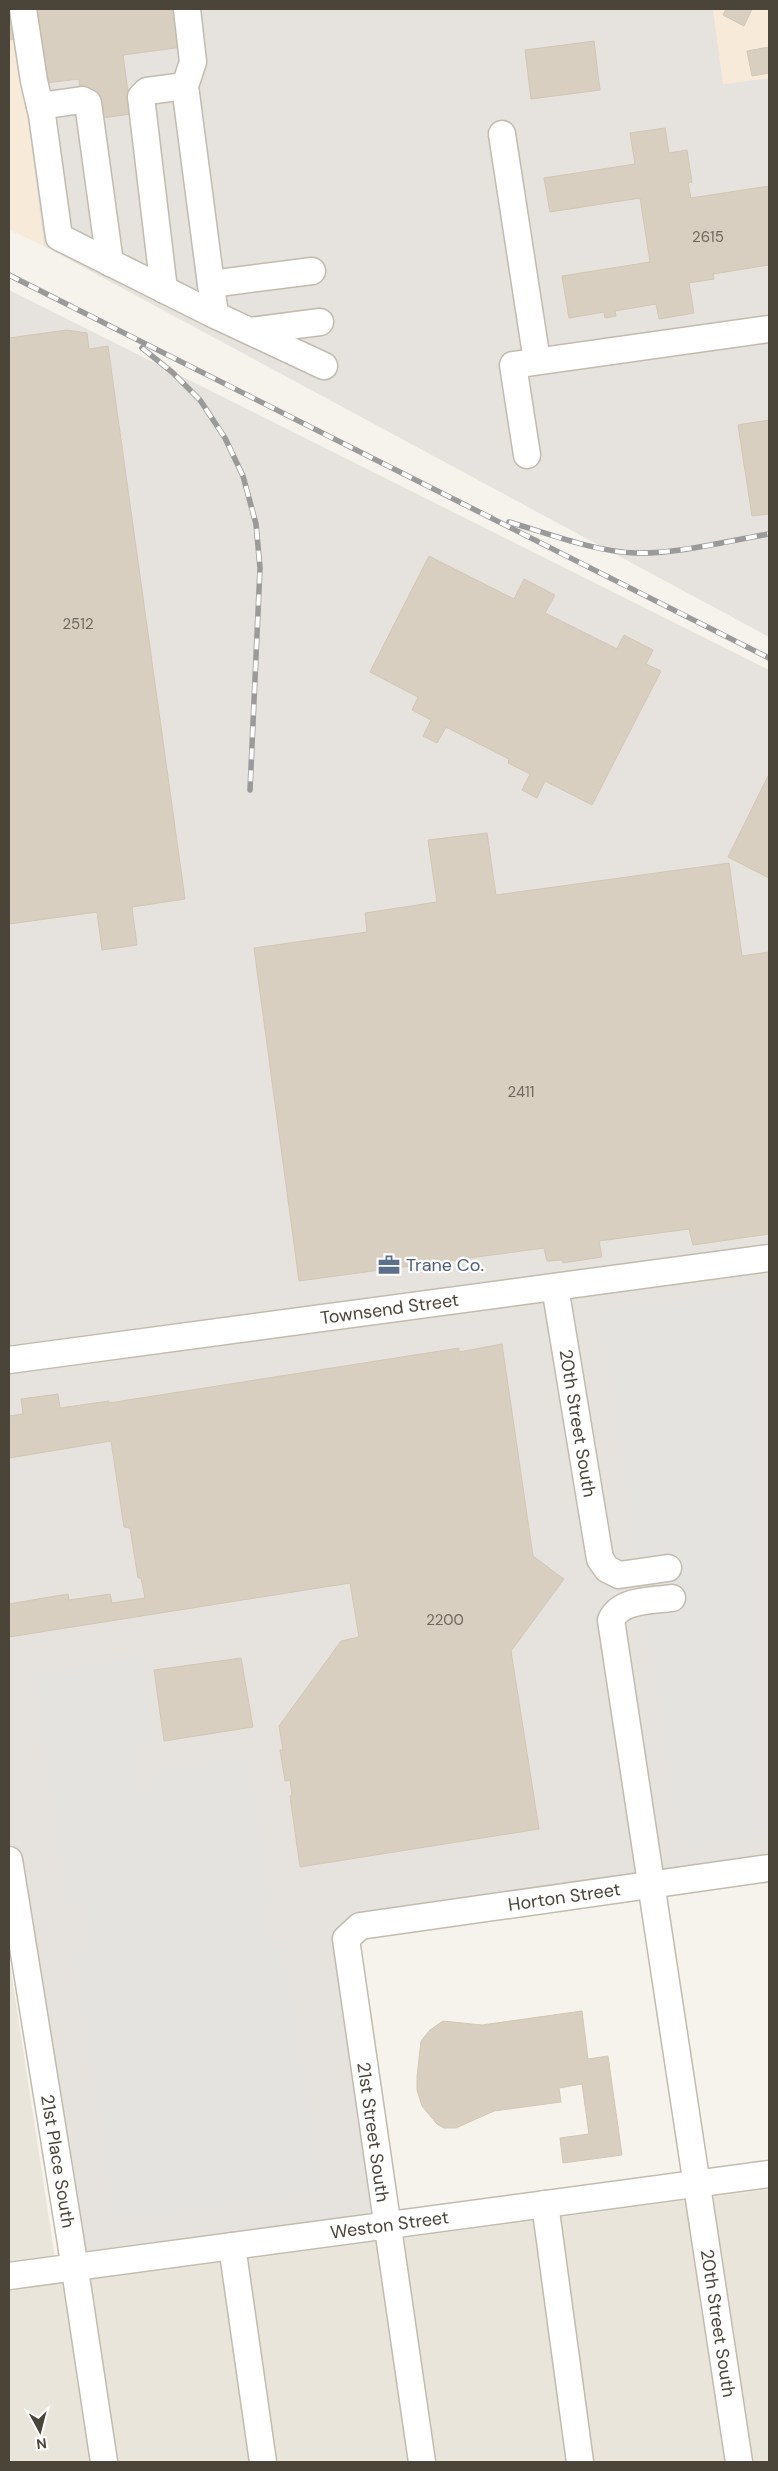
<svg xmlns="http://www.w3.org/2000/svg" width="778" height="2471" font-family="'DM Sans',sans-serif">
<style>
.residential{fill:#eae5da}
.commercial{fill:#f7ead8}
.industrial{fill:#e6e2dd}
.parking{fill:#e5e3e0}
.building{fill:#d8cfc1;stroke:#d3c7b4}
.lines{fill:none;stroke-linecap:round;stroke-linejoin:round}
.minor-casing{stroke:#c2bbae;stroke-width:29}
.minor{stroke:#fff;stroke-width:26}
.rail-casing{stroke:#9a9a9a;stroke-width:5.5}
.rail{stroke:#fff;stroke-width:4;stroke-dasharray:11;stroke-linecap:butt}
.labels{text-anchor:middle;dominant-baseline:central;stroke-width:4.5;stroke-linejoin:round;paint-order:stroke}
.number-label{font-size:15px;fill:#6e675b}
.service-label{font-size:18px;fill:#4e5e75;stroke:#fff;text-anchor:start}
.street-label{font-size:18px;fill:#4b4439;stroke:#fff}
</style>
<rect width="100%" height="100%" fill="#f6f3ec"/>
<polygon class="residential" points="9,1958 59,2284 769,2189 769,2462 9,2462"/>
<g class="commercial">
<polygon points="9,9 14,9 44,246 9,230"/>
<polygon points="713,9 769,9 769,78 723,84"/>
</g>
<g class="industrial">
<polygon points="14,9 713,9 723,84 769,78 769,637 44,246"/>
<polygon points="9,290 769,670 769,1869 346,1939 387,2225 74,2267 9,1860"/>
</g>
<g class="parking">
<polygon points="769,1287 769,1835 681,1847 599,1310"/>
<polygon points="140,1657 151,1736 133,1755 138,1790 155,1788 154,1771 248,1757 271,1909 263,1917 260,1927 265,1941 283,1948 321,2191 115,2221 73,1951 90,1948 86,1916 80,1906 66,1899 33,1673"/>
</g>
<g class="building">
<polygon points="9,9 11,9 15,39 9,40"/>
<polygon points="37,9 179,9 183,47 123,55 131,114 95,119 80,93 79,79 46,83"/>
<polygon points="726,9 752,9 744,26 723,15"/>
<polygon points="594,41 600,90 531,99 525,50"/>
<polygon points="769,47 769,73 752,76 747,51"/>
<polygon points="665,128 669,153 687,150 692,182 688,183 691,198 769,186 769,265 713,274 714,279 689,283 694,313 659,319 656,304 615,311 616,316 605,318 604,312 569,318 562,276 650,262 640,198 550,212 544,178 635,164 630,133"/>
<polygon points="67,330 87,333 89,349 108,346 185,899 132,907 137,945 102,950 97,912 9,924 9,338"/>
<polygon points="769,420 769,514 752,516 738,425"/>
<polygon points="429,556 514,599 524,579 555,595 545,613 617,649 624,635 653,650 646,664 661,671 592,805 545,781 537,798 522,790 530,774 508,763 509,759 446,727 437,743 423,736 431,720 412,710 418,697 370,672"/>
<polygon points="769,774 769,878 728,857"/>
<polygon points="487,833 496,895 729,863 742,956 769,952 769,1234 693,1245 689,1229 599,1241 602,1257 563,1263 562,1260 547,1261 544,1248 299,1281 254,948 367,932 365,913 437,902 428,840"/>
<polygon points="502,1344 533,1556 564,1579 511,1651 539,1829 300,1867 290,1796 292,1795 290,1780 285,1781 280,1750 283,1750 279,1726 341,1641 359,1637 350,1583 9,1637 9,1604 68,1594 69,1600 110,1594 112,1603 145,1598 141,1578 138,1578 130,1528 124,1527 111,1441 9,1458 9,1416 23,1414 21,1399 58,1394 60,1408 109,1401 109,1403 459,1348 459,1352"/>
<polygon points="241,1658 253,1727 164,1741 154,1670"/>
<polygon points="582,2011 588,2059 608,2056 622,2155 563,2163 560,2138 589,2134 582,2084 559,2088 561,2102 494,2111 456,2128 444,2128 437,2124 422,2106 417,2090 417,2077 421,2041 430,2030 443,2021 482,2025"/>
</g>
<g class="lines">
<g class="minor-casing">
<g id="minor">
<polyline points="23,9 34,81 42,115 59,237 215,315 324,366"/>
<polyline points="187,9 193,62 185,86 215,315"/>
<polyline points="40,106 82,100 88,103 110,263"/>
<polyline points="502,134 537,361"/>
<polyline points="211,284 312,271"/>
<polyline points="164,290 141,97 147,91 185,86"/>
<polyline points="250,331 320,322"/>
<polyline points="527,455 513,365 769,329"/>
<path id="s1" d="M555,1287L600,1559L607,1569L619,1575L668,1568"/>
<path id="s2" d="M9,1360L769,1258"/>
<path id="s3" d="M672,1598C652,1601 621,1599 611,1620L739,2462"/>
<path id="s4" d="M9,1860L70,2237L104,2462"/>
<polyline points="545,2204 580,2462"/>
<polyline points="232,2246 263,2462"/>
<path id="s5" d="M9,2276L769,2174"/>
<path id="s6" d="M422,2462L346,1939L360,1926L769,1868"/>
</g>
</g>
<use href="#minor" class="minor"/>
<g class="rail-casing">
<g id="rail">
<polyline points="9,275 769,658"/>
<polyline points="142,348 172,372 200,400 225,438 243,476 256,524 260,568 250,790"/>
<path d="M509,522C547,533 595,552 636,553C678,554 727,541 769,534"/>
</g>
</g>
<use href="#rail" class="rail"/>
</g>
<defs>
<g id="office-bare" transform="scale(1.725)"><path d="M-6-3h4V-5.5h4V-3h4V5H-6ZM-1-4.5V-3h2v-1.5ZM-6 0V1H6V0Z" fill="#5c6f8a" stroke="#fff" stroke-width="2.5" paint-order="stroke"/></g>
</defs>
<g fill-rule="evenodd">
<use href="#office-bare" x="389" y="1265"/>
</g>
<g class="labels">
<g class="number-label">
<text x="708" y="237">2615</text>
<text x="78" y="624">2512</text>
<text x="521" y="1092">2411</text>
<text x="445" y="1620">2200</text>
</g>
<g class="service-label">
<text x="406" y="1265">Trane Co.</text>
</g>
<g class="street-label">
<text stroke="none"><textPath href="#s2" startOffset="384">Townsend Street</textPath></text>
<text stroke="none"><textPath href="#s1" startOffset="138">20th Street South</textPath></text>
<text stroke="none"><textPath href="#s6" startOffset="754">Horton Street</textPath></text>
<text transform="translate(373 2132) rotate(82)">21st Street South</text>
<text stroke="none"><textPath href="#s4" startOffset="305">21st Place South</textPath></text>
<text stroke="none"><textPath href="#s5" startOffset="384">Weston Street</textPath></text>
<text stroke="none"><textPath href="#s3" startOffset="779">20th Street South</textPath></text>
</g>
</g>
<rect width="778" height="2471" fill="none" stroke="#4b4439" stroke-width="20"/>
<g transform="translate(40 2431) rotate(173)" stroke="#ffffff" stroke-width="4" paint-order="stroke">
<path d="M0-4L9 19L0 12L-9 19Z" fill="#4b4439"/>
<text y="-8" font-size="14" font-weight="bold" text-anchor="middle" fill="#4b4439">N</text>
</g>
</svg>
